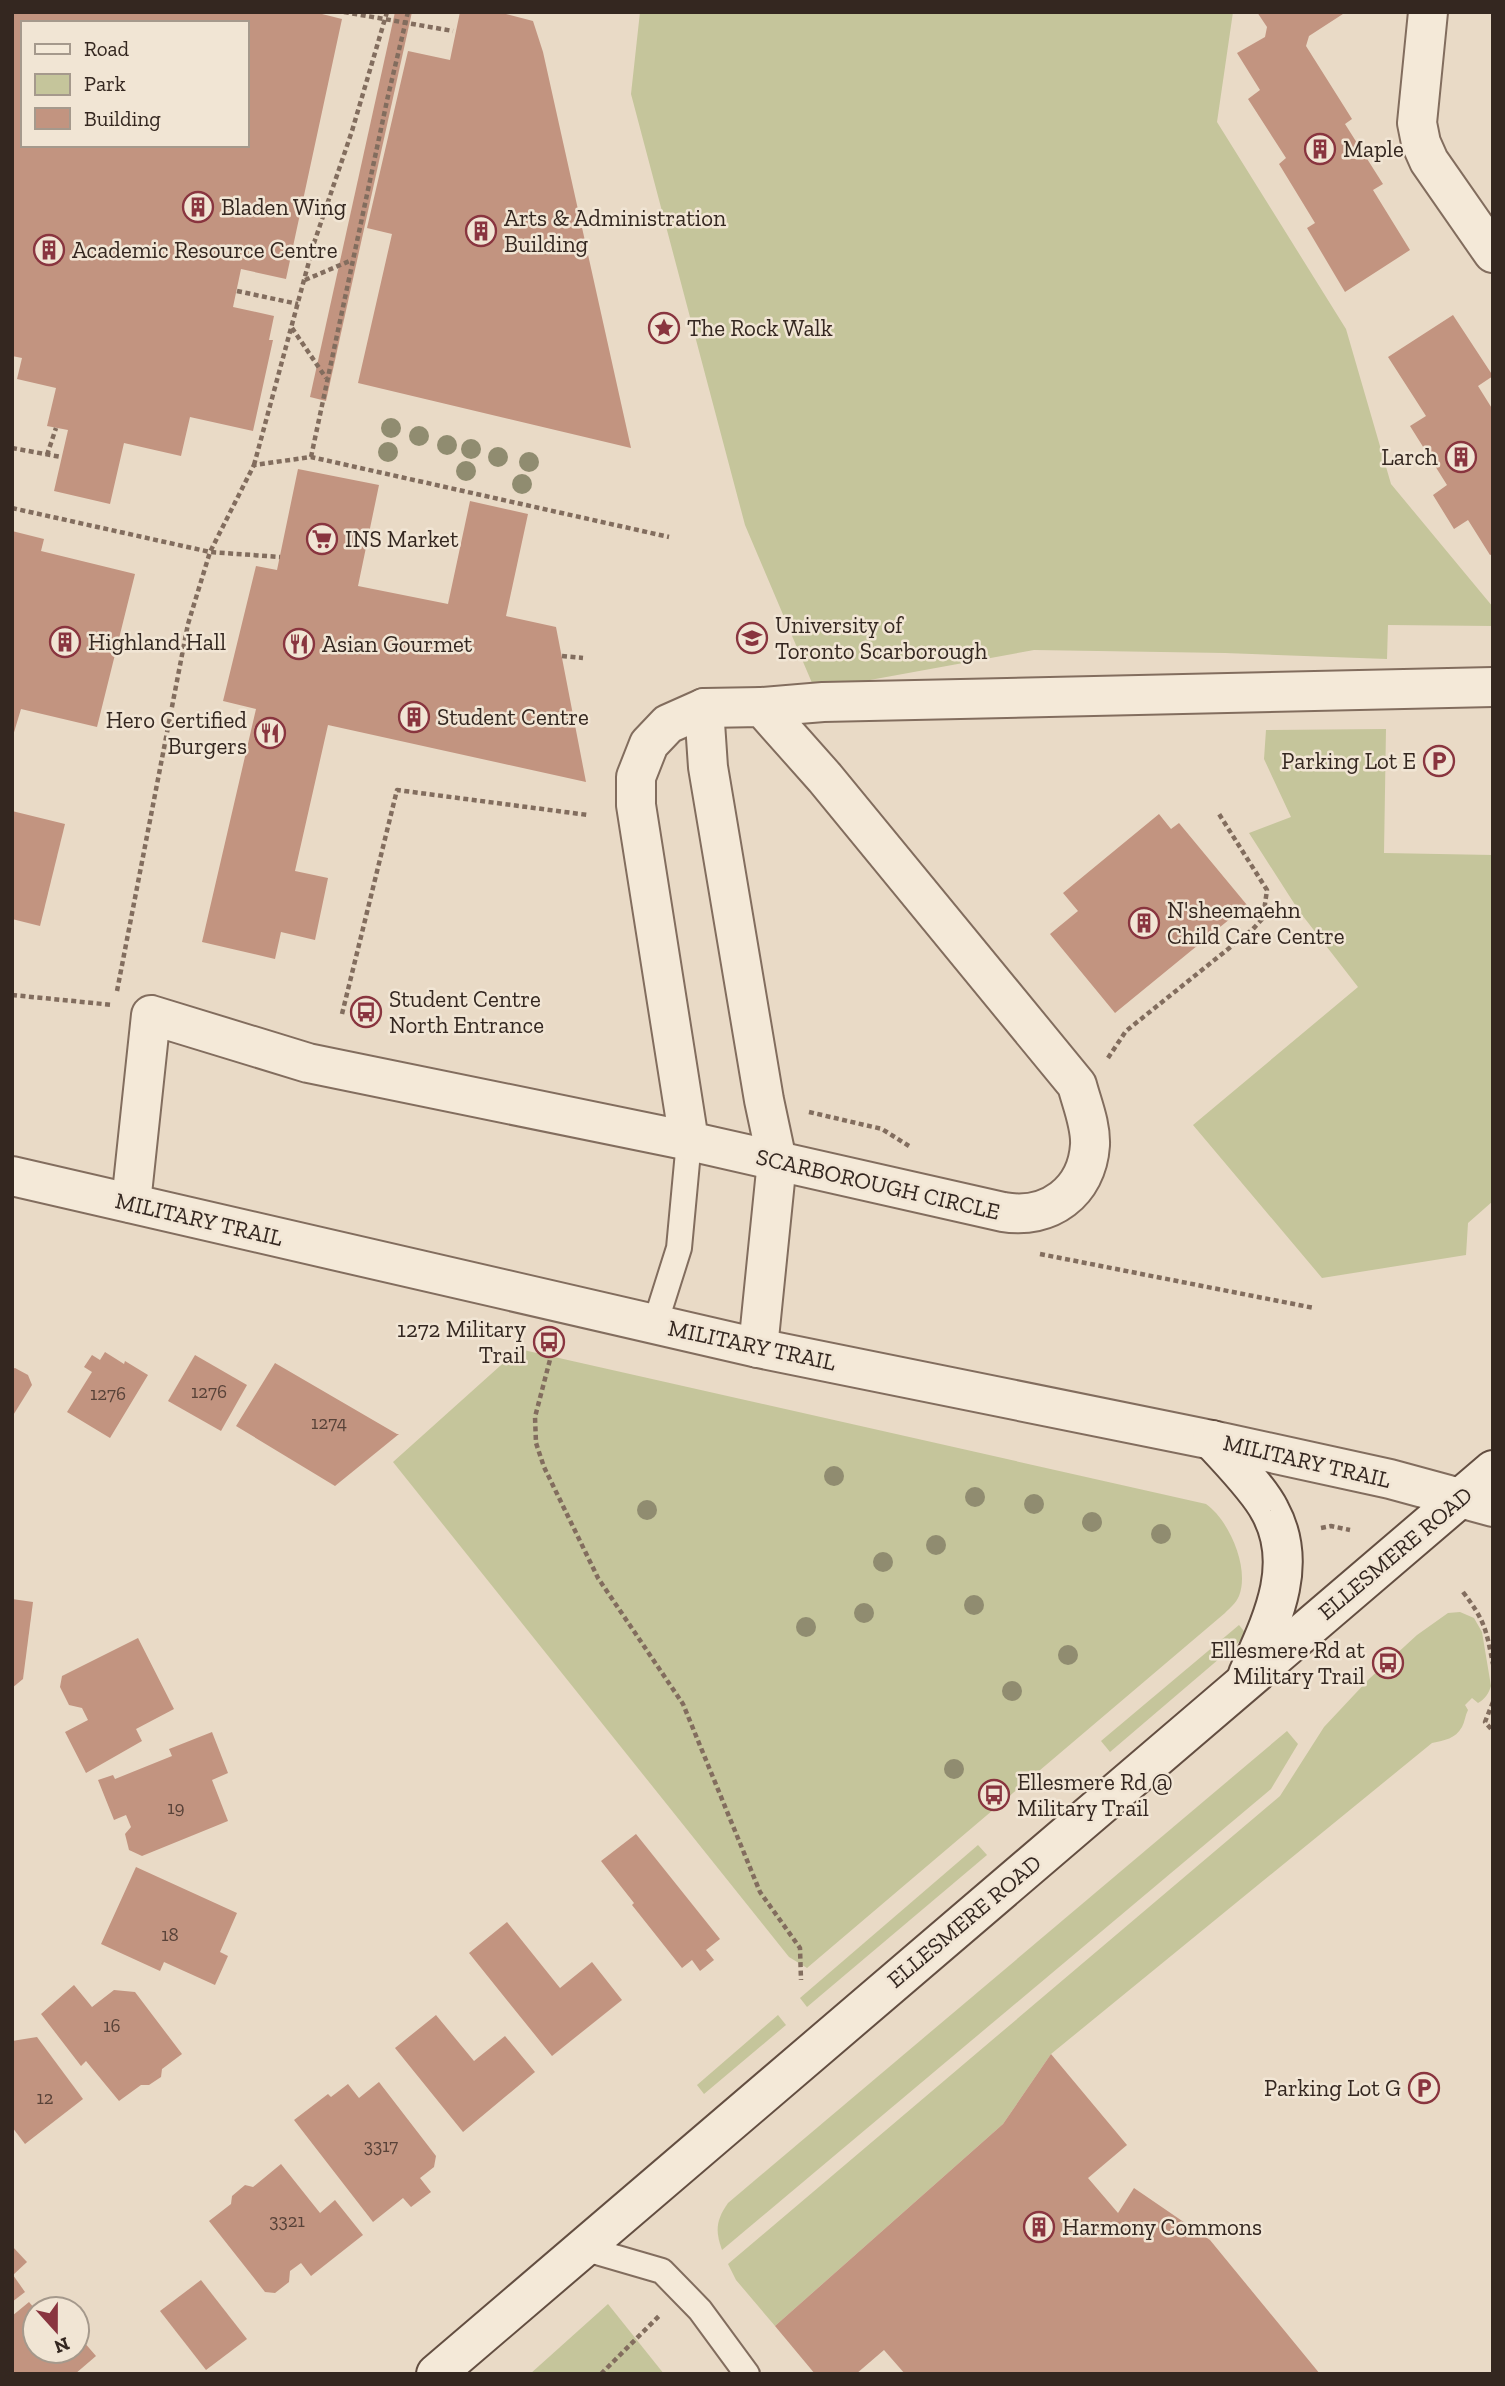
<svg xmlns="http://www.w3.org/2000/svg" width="1505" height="2386" font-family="'Zilla Slab',serif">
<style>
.green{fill:#c5c59b}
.building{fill:#c29480;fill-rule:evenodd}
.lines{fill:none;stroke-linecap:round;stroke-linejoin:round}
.service-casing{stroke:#826d5e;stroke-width:28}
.minor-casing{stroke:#826d5e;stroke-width:42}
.tertiary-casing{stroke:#826d5e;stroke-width:42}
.secondary-casing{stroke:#634e41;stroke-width:42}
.path{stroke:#826d5e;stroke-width:4.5;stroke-dasharray:5 3.5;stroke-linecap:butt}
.service{stroke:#f4e9d8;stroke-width:24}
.minor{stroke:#f4e9d8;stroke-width:38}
.tertiary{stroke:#f4e9d8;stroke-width:38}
.secondary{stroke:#f4e9d8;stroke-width:38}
.tree{fill:#908c70}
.labels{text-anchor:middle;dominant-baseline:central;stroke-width:5;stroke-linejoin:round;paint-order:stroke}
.number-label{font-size:19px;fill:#584238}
.poi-label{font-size:23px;fill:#342720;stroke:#f1e5d4;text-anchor:start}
.street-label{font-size:23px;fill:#342720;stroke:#f1e5d4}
</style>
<rect width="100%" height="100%" fill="#e9dac6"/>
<g class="green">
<polygon points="640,12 1233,12 1217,122 1346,329 1391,484 1493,607 1493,626 1388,625 1387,659 1225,653 1034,650 815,690 745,525 631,94"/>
<polygon points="1386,729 1384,853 1493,855 1493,1201 1468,1223 1466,1255 1322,1278 1193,1125 1358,987 1299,911 1249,833 1291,817 1264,759 1266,730"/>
<path d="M519,1349L1206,1504C1229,1520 1250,1568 1239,1596C1236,1603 1230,1608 1225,1613L807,1968L789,1957L393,1462Z"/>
<path d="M1460,1612L1474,1618L1482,1632L1491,1686C1489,1693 1485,1699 1478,1703L1472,1698L1465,1705L1468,1710C1465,1716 1465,1721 1462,1727C1455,1739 1445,1740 1432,1743L1051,2054L1003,2124L775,2326L736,2280L728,2264L1280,1796L1324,1727L1369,1679L1417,1635L1448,1613Z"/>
<polygon points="1239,1625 1247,1635 1110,1752 1101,1741"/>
<path d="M1287,1731L1298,1744L1271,1789L722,2250C715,2231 716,2220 728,2203Z"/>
<polygon points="978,1845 987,1855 807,2007 800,1998"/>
<polygon points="778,2015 786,2025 704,2094 697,2085"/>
<polygon points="608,2304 664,2374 530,2374"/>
</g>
<g class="building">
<path d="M12,12H314L342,19L286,279L241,269L233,307L274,316L269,340H273L253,431L190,417L181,456L124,443L110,504L54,491L68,430L47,426L56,388L17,379L22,358L12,356ZM23,23H247V145H23Z"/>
<polygon points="395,12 412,12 326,401 310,397"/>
<polygon points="460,12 498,12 533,21 543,52 631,448 358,383 392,234 367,228 408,51 450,60"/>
<polygon points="1257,12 1346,12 1309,36 1306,46 1352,119 1345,124 1383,184 1373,190 1410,250 1345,292 1307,228 1315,223 1279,164 1286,158 1248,99 1260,90 1237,53 1265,37 1267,27"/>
<polygon points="1453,315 1493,376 1478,386 1493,410 1493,554 1490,555 1468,520 1454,529 1433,495 1447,485 1410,426 1426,416 1388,357"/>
<polygon points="298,469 379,485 358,586 448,604 470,501 528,514 506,616 556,627 586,782 328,725 295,871 328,878 315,940 281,932 275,959 202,942 256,709 223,701 256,566 277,570"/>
<polygon points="12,531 44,539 41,551 135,574 97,727 21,709 12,739"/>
<polygon points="12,811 65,824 40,926 12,919"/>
<polygon points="1159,814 1171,829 1179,823 1247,905 1115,1013 1050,934 1078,911 1063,893"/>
<polygon points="105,1352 124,1364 125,1361 148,1375 110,1438 67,1412 92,1372 84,1367 92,1355 100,1360"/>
<polygon points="195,1355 247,1385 221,1431 168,1401"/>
<polygon points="275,1363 397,1434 399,1434 335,1486 236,1426"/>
<polygon points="15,1368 28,1375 32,1385 12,1417 12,1369"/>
<polygon points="12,1599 33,1602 23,1679 12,1688"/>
<polygon points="138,1638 174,1709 136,1729 142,1741 86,1773 65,1732 88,1720 82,1708 69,1705 60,1687 62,1676"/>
<polygon points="212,1732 228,1773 212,1780 228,1821 142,1856 129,1850 125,1834 131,1827 126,1815 114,1820 98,1780 113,1775 115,1779 172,1756 169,1749"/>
<polygon points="636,1834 720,1939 706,1950 714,1960 700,1971 692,1960 682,1968 632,1905 634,1903 601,1861"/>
<polygon points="136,1867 237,1913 220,1952 228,1956 215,1985 164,1962 160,1971 101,1944"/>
<polygon points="507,1922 560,1988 592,1962 622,2000 552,2056 469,1953"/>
<polygon points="74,1985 92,2007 114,1990 135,1992 182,2054 162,2069 161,2077 149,2085 141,2085 119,2101 86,2061 81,2066 41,2014"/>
<polygon points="436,2015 474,2061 505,2036 535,2072 463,2132 395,2048"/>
<polygon points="37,2037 83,2099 25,2144 12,2127 12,2041"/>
<polygon points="1051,2054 1127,2145 1088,2178 1118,2213 1134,2188 1210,2240 1320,2374 905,2374 884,2350 856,2374 815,2374 775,2326 1003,2124"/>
<polygon points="379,2082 436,2156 434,2167 420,2178 431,2192 411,2207 403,2198 373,2222 294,2120 328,2094 331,2097 348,2084 359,2098"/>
<polygon points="281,2164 320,2213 335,2200 363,2235 311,2276 301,2263 290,2271 289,2282 275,2293 265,2292 209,2221 231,2204 232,2196 245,2185 253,2187"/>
<polygon points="12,2246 27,2262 13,2275 25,2292 12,2302"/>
<polygon points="201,2280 247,2339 206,2370 160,2311"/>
<polygon points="29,2302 35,2309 35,2351 77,2351 77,2334 96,2356 75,2374 12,2374 12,2316"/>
</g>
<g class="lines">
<g class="service-casing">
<g id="service">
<polyline points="655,1324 679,1248 689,1141"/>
<polyline points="583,2248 662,2271 700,2310 747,2374"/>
</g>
</g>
<g class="minor-casing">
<g id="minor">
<polyline points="1428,12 1417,123 1421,143 1429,161 1493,253"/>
<polyline points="762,707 823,702 1493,687"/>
<polyline points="704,708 708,767 764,1100 777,1161 758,1348"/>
<path d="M131,1203L151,1015L308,1063L689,1141L1003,1212C1049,1220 1087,1192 1090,1145C1091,1125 1082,1104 1077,1085L825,778L762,707L704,708L668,724L649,744L636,777V805L689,1141"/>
</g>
</g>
<g class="tertiary-casing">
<polyline id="tertiary" points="12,1176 758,1348 1212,1440 1390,1479 1493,1507"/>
</g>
<g class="secondary-casing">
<g id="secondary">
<path d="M1212,1440C1229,1459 1259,1489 1270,1511C1300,1566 1271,1622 1248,1674"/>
<polyline points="436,2374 1493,1470"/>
</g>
</g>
<g class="path">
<polyline points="344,12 453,31"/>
<polyline points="305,280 352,260"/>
<polyline points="237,291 298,304"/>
<polyline points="292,328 326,378"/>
<polyline points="12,448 61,457"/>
<polyline points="47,455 56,428"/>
<polyline points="311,457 388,96 408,12"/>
<polyline points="254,465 314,243 352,131 387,12"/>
<polyline points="12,508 210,552 280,557"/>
<polyline points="562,656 583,658"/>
<polyline points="117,991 188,624 210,552 254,465 311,457 669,537"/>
<polyline points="12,995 113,1005"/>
<polyline points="342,1014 397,790 588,815"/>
<polyline points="1108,1058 1126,1031 1253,929 1263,918 1267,890 1219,814"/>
<polyline points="809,1112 882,1129 909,1146"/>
<polyline points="1040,1254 1314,1308"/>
<polyline points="552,1352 535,1417 536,1443 544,1467 598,1578 683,1704 760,1892 800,1948 801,1980"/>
<polyline points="1321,1528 1331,1526 1350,1530"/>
<path d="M1463,1592C1485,1621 1486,1629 1493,1664"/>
<polyline points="1493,1702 1485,1722 1493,1731"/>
<polyline points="601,2374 660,2315"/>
</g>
<use href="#service" class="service"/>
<use href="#minor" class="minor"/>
<use href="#tertiary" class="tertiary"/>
<use href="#secondary" class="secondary"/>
</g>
<g class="tree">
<circle cx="391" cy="428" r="10"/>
<circle cx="419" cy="436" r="10"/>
<circle cx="447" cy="445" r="10"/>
<circle cx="471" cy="449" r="10"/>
<circle cx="388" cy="452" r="10"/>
<circle cx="498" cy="457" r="10"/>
<circle cx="529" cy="462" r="10"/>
<circle cx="466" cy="471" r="10"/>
<circle cx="522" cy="484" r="10"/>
<circle cx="834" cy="1476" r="10"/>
<circle cx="975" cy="1497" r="10"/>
<circle cx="1034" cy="1504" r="10"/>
<circle cx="647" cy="1510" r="10"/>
<circle cx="1092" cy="1522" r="10"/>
<circle cx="1161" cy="1534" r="10"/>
<circle cx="936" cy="1545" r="10"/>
<circle cx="883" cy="1562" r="10"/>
<circle cx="974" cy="1605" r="10"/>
<circle cx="864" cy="1613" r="10"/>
<circle cx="806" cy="1627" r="10"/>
<circle cx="1068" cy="1655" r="10"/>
<circle cx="1012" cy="1691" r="10"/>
<circle cx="954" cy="1769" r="10"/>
</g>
<defs>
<g id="building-ring" transform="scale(1.575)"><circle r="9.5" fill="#f1e5d4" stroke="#89353f" stroke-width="1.5"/><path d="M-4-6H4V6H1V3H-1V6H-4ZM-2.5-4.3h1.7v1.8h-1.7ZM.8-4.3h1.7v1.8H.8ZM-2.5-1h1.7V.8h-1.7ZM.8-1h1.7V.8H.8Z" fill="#89353f"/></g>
<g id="sight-ring" transform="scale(1.575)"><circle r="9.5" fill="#f1e5d4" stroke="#89353f" stroke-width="1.5"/><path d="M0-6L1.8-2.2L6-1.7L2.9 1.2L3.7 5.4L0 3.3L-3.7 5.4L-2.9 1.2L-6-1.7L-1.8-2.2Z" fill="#89353f"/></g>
<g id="supermarket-ring" transform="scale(1.575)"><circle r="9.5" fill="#f1e5d4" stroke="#89353f" stroke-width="1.5"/><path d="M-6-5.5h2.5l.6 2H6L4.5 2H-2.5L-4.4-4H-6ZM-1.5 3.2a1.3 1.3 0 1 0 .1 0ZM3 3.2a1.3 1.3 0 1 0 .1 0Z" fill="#89353f"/></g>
<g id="university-ring" transform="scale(1.575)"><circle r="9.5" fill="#f1e5d4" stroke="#89353f" stroke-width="1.5"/><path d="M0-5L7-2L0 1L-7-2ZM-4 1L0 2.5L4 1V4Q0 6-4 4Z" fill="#89353f"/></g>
<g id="restaurant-ring" transform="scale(1.575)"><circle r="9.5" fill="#f1e5d4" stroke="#89353f" stroke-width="1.5"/><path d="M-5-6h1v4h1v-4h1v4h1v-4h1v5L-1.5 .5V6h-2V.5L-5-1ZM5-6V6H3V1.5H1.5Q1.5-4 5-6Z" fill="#89353f"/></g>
<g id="parking-ring" transform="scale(1.575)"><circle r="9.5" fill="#f1e5d4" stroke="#89353f" stroke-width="1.5"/><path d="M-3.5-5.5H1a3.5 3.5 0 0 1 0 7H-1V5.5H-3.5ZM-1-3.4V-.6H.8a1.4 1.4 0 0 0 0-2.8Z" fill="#89353f"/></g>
<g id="bus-ring" transform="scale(1.575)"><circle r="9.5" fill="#f1e5d4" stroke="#89353f" stroke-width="1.5"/><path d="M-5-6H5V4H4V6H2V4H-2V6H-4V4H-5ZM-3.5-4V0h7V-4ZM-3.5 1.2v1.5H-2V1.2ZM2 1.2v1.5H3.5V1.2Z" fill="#89353f"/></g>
</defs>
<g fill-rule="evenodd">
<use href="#building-ring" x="1320" y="149"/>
<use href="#building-ring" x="198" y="207"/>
<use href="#building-ring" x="481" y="231"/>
<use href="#building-ring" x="49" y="250"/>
<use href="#sight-ring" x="664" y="328"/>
<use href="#building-ring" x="1461" y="457"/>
<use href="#supermarket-ring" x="322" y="539"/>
<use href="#university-ring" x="752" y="638"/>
<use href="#building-ring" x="65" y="642"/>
<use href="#restaurant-ring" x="299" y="644"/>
<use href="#building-ring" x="414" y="717"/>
<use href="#restaurant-ring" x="270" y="733"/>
<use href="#parking-ring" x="1439" y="761"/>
<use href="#building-ring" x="1144" y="923"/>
<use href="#bus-ring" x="366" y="1012"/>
<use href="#bus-ring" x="549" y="1342"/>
<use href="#bus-ring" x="1388" y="1663"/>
<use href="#bus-ring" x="994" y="1795"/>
<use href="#parking-ring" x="1424" y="2088"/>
<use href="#building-ring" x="1039" y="2227"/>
</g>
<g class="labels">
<g class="number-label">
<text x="209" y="1391">1276</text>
<text x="108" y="1393">1276</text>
<text x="329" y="1422">1274</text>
<text x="176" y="1807">19</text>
<text x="170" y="1934">18</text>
<text x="112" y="2025">16</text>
<text x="45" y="2097">12</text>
<text x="381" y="2145">3317</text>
<text x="287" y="2220">3321</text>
</g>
<g class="poi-label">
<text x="1343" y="149">Maple</text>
<text x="221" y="207">Bladen Wing</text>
<text x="504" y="218">Arts &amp; Administration<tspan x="504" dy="26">Building</tspan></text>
<text x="72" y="250">Academic Resource Centre</text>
<text x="687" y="328">The Rock Walk</text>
<text x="1438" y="457" text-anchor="end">Larch</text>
<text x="345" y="539">INS Market</text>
<text x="775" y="625">University of<tspan x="775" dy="26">Toronto Scarborough</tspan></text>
<text x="88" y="642">Highland Hall</text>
<text x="322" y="644">Asian Gourmet</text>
<text x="437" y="717">Student Centre</text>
<text x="247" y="720" text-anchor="end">Hero Certified<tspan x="247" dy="26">Burgers</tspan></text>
<text x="1416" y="761" text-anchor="end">Parking Lot E</text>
<text x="1167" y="910">N'sheemaehn<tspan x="1167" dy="26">Child Care Centre</tspan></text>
<text x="389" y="999">Student Centre<tspan x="389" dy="26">North Entrance</tspan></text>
<text x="526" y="1329" text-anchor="end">1272 Military<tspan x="526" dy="26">Trail</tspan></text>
<text x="1365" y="1650" text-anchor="end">Ellesmere Rd at<tspan x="1365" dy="26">Military Trail</tspan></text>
<text x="1017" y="1782">Ellesmere Rd @<tspan x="1017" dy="26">Military Trail</tspan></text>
<text x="1401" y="2088" text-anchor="end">Parking Lot G</text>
<text x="1062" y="2227">Harmony Commons</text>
</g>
<g class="street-label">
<text transform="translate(878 1184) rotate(13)">SCARBOROUGH CIRCLE</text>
<text transform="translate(199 1219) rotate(13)">MILITARY TRAIL</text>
<text transform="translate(752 1345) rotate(12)">MILITARY TRAIL</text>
<text transform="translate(1307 1461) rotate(13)">MILITARY TRAIL</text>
<text transform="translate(1395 1553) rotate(-40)">ELLESMERE ROAD</text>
<text transform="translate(964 1921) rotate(-40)">ELLESMERE ROAD</text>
</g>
</g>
<rect width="1505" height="2386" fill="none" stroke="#342720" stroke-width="28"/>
<rect x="21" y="21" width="228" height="126" fill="#f1e5d4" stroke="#a5998c" stroke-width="2"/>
<rect x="35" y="44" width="35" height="10" fill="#f4e9d8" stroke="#a5998c" stroke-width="2"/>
<text x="84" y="56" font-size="21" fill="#342720">Road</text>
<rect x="35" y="74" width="35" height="21" fill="#c5c59b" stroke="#a5998c" stroke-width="2"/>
<text x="84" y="91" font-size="21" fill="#342720">Park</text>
<rect x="35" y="108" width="35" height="21" fill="#c29480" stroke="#a5998c" stroke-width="2"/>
<text x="84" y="126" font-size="21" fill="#342720">Building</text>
<g transform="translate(56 2330) rotate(159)"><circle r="33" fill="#f1e5d4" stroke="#a5998c" stroke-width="2"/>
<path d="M0-5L12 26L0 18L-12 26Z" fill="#89353f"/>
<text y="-10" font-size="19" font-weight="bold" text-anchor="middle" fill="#342720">N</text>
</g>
</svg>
